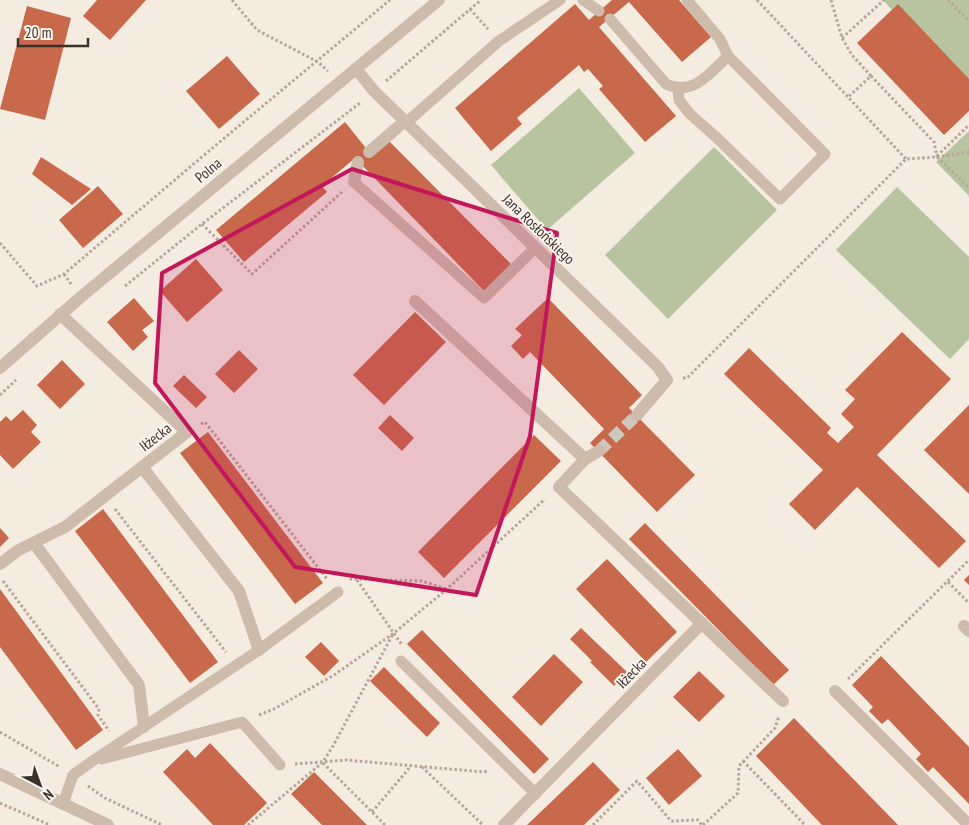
<svg xmlns="http://www.w3.org/2000/svg" width="969" height="825" font-family="'PT Sans Narrow',sans-serif">
<style>
.green{fill:#b8c4a0}
.building{fill:#c8694b}
.lines{fill:none;stroke-linecap:round;stroke-linejoin:round}
.minor-tunnel{stroke:#cfc6bd;stroke-width:12;stroke-dasharray:12 6;stroke-linecap:butt}
.path{stroke:#b9a596;stroke-width:3;stroke-dasharray:2.5 2.5;stroke-linecap:butt}
.service{stroke:#cdbbac;stroke-width:11}
.minor{stroke:#cdbbac;stroke-width:12}
.tertiary{stroke:#cdbbac;stroke-width:12}
.marked{fill:#c2185b;fill-opacity:0.2;stroke:#c2185b;stroke-width:4;stroke-linejoin:round}
.labels{text-anchor:middle;dominant-baseline:central;stroke-width:4;stroke-linejoin:round;paint-order:stroke}
.street-label{font-size:15px;fill:#3b302b;stroke:#fbf5ee}
</style>
<rect width="100%" height="100%" fill="#f4ebe1"/>
<g class="green">
<polygon points="883,0 969,0 969,94"/>
<polygon points="579,88 635,153 547,230 491,165"/>
<polygon points="969,131 969,196 936,162"/>
<polygon points="714,147 777,210 668,319 605,255"/>
<polygon points="897,187 969,257 969,339 950,359 836,250"/>
</g>
<g class="building">
<polygon points="97,0 146,0 110,40 83,16"/>
<polygon points="612,0 679,0 711,37 682,62 629,2 599,27 676,116 645,142 599,89 603,86 588,69 584,72 579,65 517,118 522,124 491,151 455,108 575,4 589,20"/>
<polygon points="898,4 969,79 969,111 944,135 857,43"/>
<polygon points="27,6 71,18 45,120 0,109"/>
<polygon points="227,56 260,94 219,129 186,91"/>
<polygon points="345,122 369,152 389,141 511,264 484,291 355,158 322,186 327,192 244,262 216,230"/>
<polygon points="41,157 91,189 72,205 32,174"/>
<polygon points="98,186 123,214 83,248 59,220"/>
<polygon points="196,259 223,290 187,322 160,291"/>
<polygon points="134,298 154,321 142,330 148,337 133,351 107,322"/>
<polygon points="548,298 642,395 629,408 695,475 657,512 590,443 604,429 530,352 523,359 511,346 522,335 515,329"/>
<polygon points="415,312 446,342 384,405 353,375"/>
<polygon points="902,332 951,379 877,455 966,541 939,568 857,487 815,530 789,504 823,470 724,374 749,348 831,428 827,433 838,443 854,427 841,414 855,399 845,390"/>
<polygon points="239,350 258,369 234,393 215,374"/>
<polygon points="62,360 85,384 60,409 37,385"/>
<polygon points="184,375 207,397 196,408 173,386"/>
<polygon points="969,405 969,494 924,450"/>
<polygon points="23,410 37,425 31,432 41,442 13,469 0,455 0,422 6,416 11,421"/>
<polygon points="390,415 414,438 402,451 378,428"/>
<polygon points="208,432 323,583 295,604 180,453"/>
<polygon points="534,435 561,461 444,578 418,552"/>
<polygon points="103,509 218,662 190,683 75,531"/>
<polygon points="645,523 789,670 773,685 629,539"/>
<polygon points="0,528 9,538 0,547"/>
<polygon points="607,559 677,632 646,662 576,589"/>
<polygon points="969,575 969,585 964,580"/>
<polygon points="0,589 103,730 76,750 0,647"/>
<polygon points="581,628 627,672 614,686 590,662 592,661 570,639"/>
<polygon points="422,630 549,759 534,774 407,644"/>
<polygon points="321,642 339,661 324,676 305,657"/>
<polygon points="554,654 583,682 541,726 512,697"/>
<polygon points="881,656 969,747 969,804 933,767 928,772 916,759 921,754 888,719 882,724 869,711 873,707 852,685"/>
<polygon points="384,667 440,723 427,737 370,681"/>
<polygon points="699,671 725,696 699,722 673,697"/>
<polygon points="794,718 898,825 822,825 756,756"/>
<polygon points="210,743 267,803 244,825 213,825 163,772 187,749 195,758"/>
<polygon points="678,749 702,776 669,805 646,778"/>
<polygon points="593,762 620,790 584,825 527,825"/>
<polygon points="314,772 367,825 322,825 291,794"/>
</g>
<g class="lines">
<polyline class="minor-tunnel" points="599,451 637,415"/>
<g class="path">
<polyline points="232,0 257,30 318,62 328,71"/>
<polyline points="757,0 906,159"/>
<polyline points="831,0 842,38 852,55 871,76 847,98"/>
<polyline points="948,0 969,21"/>
<polyline points="470,9 488,29"/>
<polyline points="842,38 884,0"/>
<polyline points="871,76 934,142 937,157"/>
<polyline points="386,81 481,0"/>
<polyline points="937,156 969,125"/>
<polyline points="937,157 969,152"/>
<polyline points="202,224 252,274 342,192"/>
<polyline points="0,243 37,286 64,274 216,145 390,0"/>
<polyline points="64,274 71,284"/>
<polyline points="125,286 202,224 360,103"/>
<polyline points="683,378 687,378 906,159 937,157 969,188"/>
<polyline points="0,395 16,380"/>
<polyline points="201,424 205,422 327,579"/>
<polyline points="115,509 226,652"/>
<polyline points="350,580 351,579 422,581 447,589"/>
<polyline points="357,580 402,645"/>
<polyline points="3,581 99,709 98,715 109,731"/>
<polyline points="948,582 969,603"/>
<polyline points="848,679 969,560"/>
<polyline points="259,715 274,709 334,675 394,633 447,589 545,499"/>
<polyline points="0,732 60,767"/>
<polyline points="743,761 805,825"/>
<polyline points="323,763 385,825"/>
<polyline points="295,764 346,760 484,772 488,771"/>
<polyline points="422,767 483,825"/>
<polyline points="88,786 105,798 162,825"/>
<polyline points="0,803 50,825"/>
<polyline points="372,812 411,766"/>
<polyline points="248,825 323,762 333,746 393,634"/>
<polyline points="593,825 637,781 671,821 698,820 702,825"/>
<polyline points="703,825 738,793 739,766 775,728 779,716"/>
</g>
<g class="service">
<polyline points="583,0 599,11"/>
<path d="M610,19L666,84C693,97 710,73 728,56L720,39L687,0"/>
<polyline points="678,88 679,100 690,114 716,137 780,199 825,154 728,56"/>
<polyline points="407,122 499,41 560,0"/>
<polyline points="354,182 484,298 535,248"/>
<polyline points="401,661 536,794"/>
<polyline points="102,759 242,722 280,765"/>
<polyline points="63,804 73,775 91,762 259,650 338,592"/>
</g>
<g class="minor">
<polyline points="356,69 374,91 658,367 667,380 637,415"/>
<polyline points="369,152 405,121"/>
<polyline points="354,182 358,162"/>
<polyline points="415,301 585,459"/>
<polyline points="599,451 585,459 559,487 783,701"/>
<polyline points="142,467 239,591 259,650"/>
<polyline points="34,543 139,685 144,727"/>
<polyline points="0,564 17,551 65,527 187,432 60,314"/>
<polyline points="964,626 969,631"/>
<polyline points="835,691 969,825"/>
<polyline points="504,825 702,623"/>
</g>
<g class="tertiary">
<polyline points="0,368 82,296 439,0"/>
<polyline points="0,774 108,825"/>
</g>
</g>
<path class="marked" d="M352,169L557,233L530,436L476,595L295,567L155,383L162,273Z"/>
<g class="labels">
<g class="street-label">
<text transform="translate(208 170) rotate(-40)">Polna</text>
<text transform="translate(539 229) rotate(44)">Jana Rosłońskiego</text>
<text transform="translate(155 437) rotate(-38)">Iłżecka</text>
<text transform="translate(631 673) rotate(-46)">Iłżecka</text>
</g>
</g>
<g transform="translate(40 785) rotate(139)" stroke="#fbf5ee" stroke-width="4" paint-order="stroke">
<path d="M0-4L9 19L0 12L-9 19Z" fill="#3b302b"/>
<text y="-8" font-size="14" font-weight="bold" text-anchor="middle" fill="#3b302b">N</text>
</g>
<path d="M18 38v8h70v-8" fill="none" stroke="#3b302b" stroke-width="2.5"/>
<text x="25" y="38" font-size="15" fill="#3b302b" stroke="#fbf5ee" stroke-width="4" paint-order="stroke">20 m</text>
</svg>
